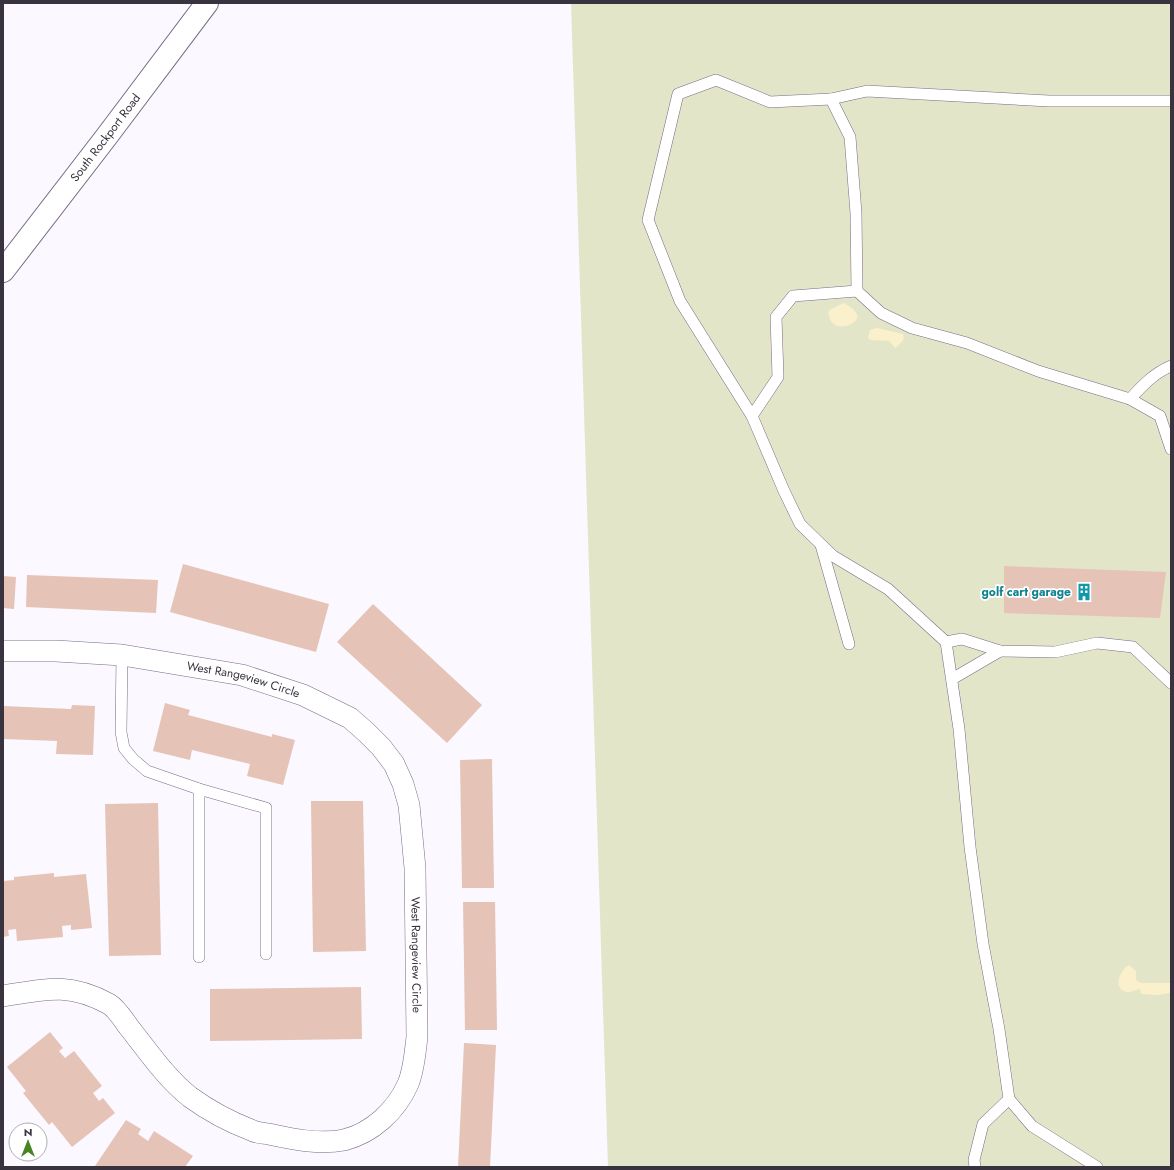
<svg xmlns="http://www.w3.org/2000/svg" width="1174" height="1170" font-family="Jost,sans-serif">
<style>
.green{fill:#e3e5c9}
.sand{fill:#faf0cb}
.building{fill:#e6c3b7}
.lines{fill:none;stroke-linecap:round;stroke-linejoin:round}
.service-casing{stroke:#786b86;stroke-width:12}
.minor-casing{stroke:#786b86;stroke-width:22}
.tertiary-casing{stroke:#786b86;stroke-width:24}
.service{stroke:#fff;stroke-width:11}
.minor{stroke:#fff;stroke-width:21}
.tertiary{stroke:#fff;stroke-width:22}
.labels{text-anchor:middle;dominant-baseline:central;stroke-width:3.5;stroke-linejoin:round;paint-order:stroke}
.street-label{font-size:12px;fill:#39333f;stroke:#fff}
.culture-label{font-size:12px;font-weight:bold;fill:#0d838f;stroke:#fff;text-anchor:end}
</style>
<rect width="100%" height="100%" fill="#fbf8ff"/>
<polygon class="green" points="571,3 1166,3 1171,5 1171,1167 608,1167"/>
<g class="sand">
<path d="M844,303L853,309L858,316C855,326 838,331 831,321C830,319 829,315 828,312L831,309Z"/>
<polygon points="877,328 903,334 904,339 898,346 895,348 889,341 871,340 868,338 870,330"/>
<path d="M1129,965L1136,971V980L1141,983H1171V992C1162,996 1151,995 1141,994L1140,989C1135,990 1129,994 1124,991C1113,986 1121,969 1129,965Z"/>
</g>
<g class="building">
<polygon points="183,564 329,604 316,652 170,612"/>
<polygon points="1004,566 1166,572 1160,618 1004,613"/>
<polygon points="27,575 158,580 156,613 26,607"/>
<polygon points="3,576 16,577 14,609 3,608"/>
<polygon points="373,604 482,705 447,743 337,642"/>
<polygon points="165,703 190,710 188,715 272,737 272,734 295,740 283,785 247,776 250,764 192,750 190,760 153,751"/>
<polygon points="72,705 95,706 93,755 56,754 57,741 3,739 3,706 71,709"/>
<polygon points="492,759 494,888 462,888 460,760"/>
<polygon points="311,801 363,801 366,951 313,952"/>
<polygon points="158,803 161,955 109,956 105,804"/>
<polygon points="54,873 54,877 86,874 92,928 71,930 71,925 62,926 63,937 17,941 16,929 8,930 9,936 3,937 3,881 14,880 14,877"/>
<polygon points="463,902 495,902 497,1030 465,1030"/>
<polygon points="361,987 362,1039 210,1041 210,989"/>
<polygon points="50,1032 63,1048 59,1051 65,1058 74,1051 102,1086 93,1093 99,1101 103,1098 115,1113 72,1147 52,1122 49,1125 23,1093 26,1091 7,1067"/>
<polygon points="464,1043 496,1045 490,1167 458,1167"/>
<polygon points="126,1120 141,1129 138,1134 148,1141 154,1131 193,1156 185,1167 96,1167 95,1166"/>
</g>
<g class="lines">
<g class="service-casing">
<g id="service">
<polyline points="831,99 850,137 856,213 857,291"/>
<polyline points="1171,101 1049,101 867,91 831,99 770,102 716,80 678,94 648,220 680,301 752,416 778,377 776,317 793,296 857,291 881,313 912,328 967,343 1038,371 1130,399 1160,416 1171,449"/>
<path d="M1130,399C1142,386 1154,373 1171,366"/>
<polyline points="752,416 784,491 800,524 833,556 888,589 946,642 959,729 970,847 983,944 999,1029 1009,1099 983,1124 974,1160 975,1167"/>
<polyline points="821,545 849,644"/>
<polyline points="946,642 962,639 1000,651 1055,652 1097,643 1133,647 1171,683"/>
<polyline points="122,655 121,732 124,748 133,759 147,771 199,789 266,808 266,954"/>
<polyline points="952,679 1000,651"/>
<polyline points="199,789 199,957"/>
<polyline points="1009,1099 1032,1126 1097,1167"/>
</g>
</g>
<g class="minor-casing">
<g id="minor">
<path id="s1" d="M3,651H56L122,655L242,675L303,695L350,718L366,732L381,747L394,764L403,784L409,805L415,868L417,1037C415,1053 414,1070 408,1084C396,1111 372,1133 344,1140C319,1145 292,1139 269,1134C263,1133 256,1133 251,1130C230,1122 208,1110 190,1097C166,1078 147,1050 128,1026C123,1019 116,1008 109,1004C69,982 45,989 3,996"/>
</g>
</g>
<g class="tertiary-casing">
<g id="tertiary">
<path id="s2" d="M3,271L107,136L207,3"/>
</g>
</g>
<use href="#service" class="service"/>
<use href="#minor" class="minor"/>
<use href="#tertiary" class="tertiary"/>
</g>
<defs>
<g id="building-bare" transform="scale(1.38)"><path d="M-4-6H4V6H1V3H-1V6H-4ZM-2.5-4.3h1.7v1.8h-1.7ZM.8-4.3h1.7v1.8H.8ZM-2.5-1h1.7V.8h-1.7ZM.8-1h1.7V.8H.8Z" fill="#0f9aa8" stroke="#fff" stroke-width="2.5" paint-order="stroke"/></g>
</defs>
<g fill-rule="evenodd">
<use href="#building-bare" x="1084" y="592"/>
</g>
<g class="labels">
<g class="street-label">
<text stroke="none"><textPath href="#s2" startOffset="168">South Rockport Road</textPath></text>
<text stroke="none"><textPath href="#s1" startOffset="243">West Rangeview Circle</textPath></text>
<text stroke="none"><textPath href="#s1" startOffset="615">West Rangeview Circle</textPath></text>
</g>
<g class="culture-label">
<text x="1071" y="592">golf cart garage</text>
</g>
</g>
<rect width="1174" height="1170" fill="none" stroke="#39333f" stroke-width="8"/>
<g transform="translate(28 1142)"><circle r="19" fill="#ffffff" stroke="#b0adb2"/>
<path d="M0-3L7 15L0 10L-7 15Z" fill="#498420"/>
<text y="-6" font-size="11" font-weight="bold" text-anchor="middle" fill="#39333f">N</text>
</g>
</svg>
